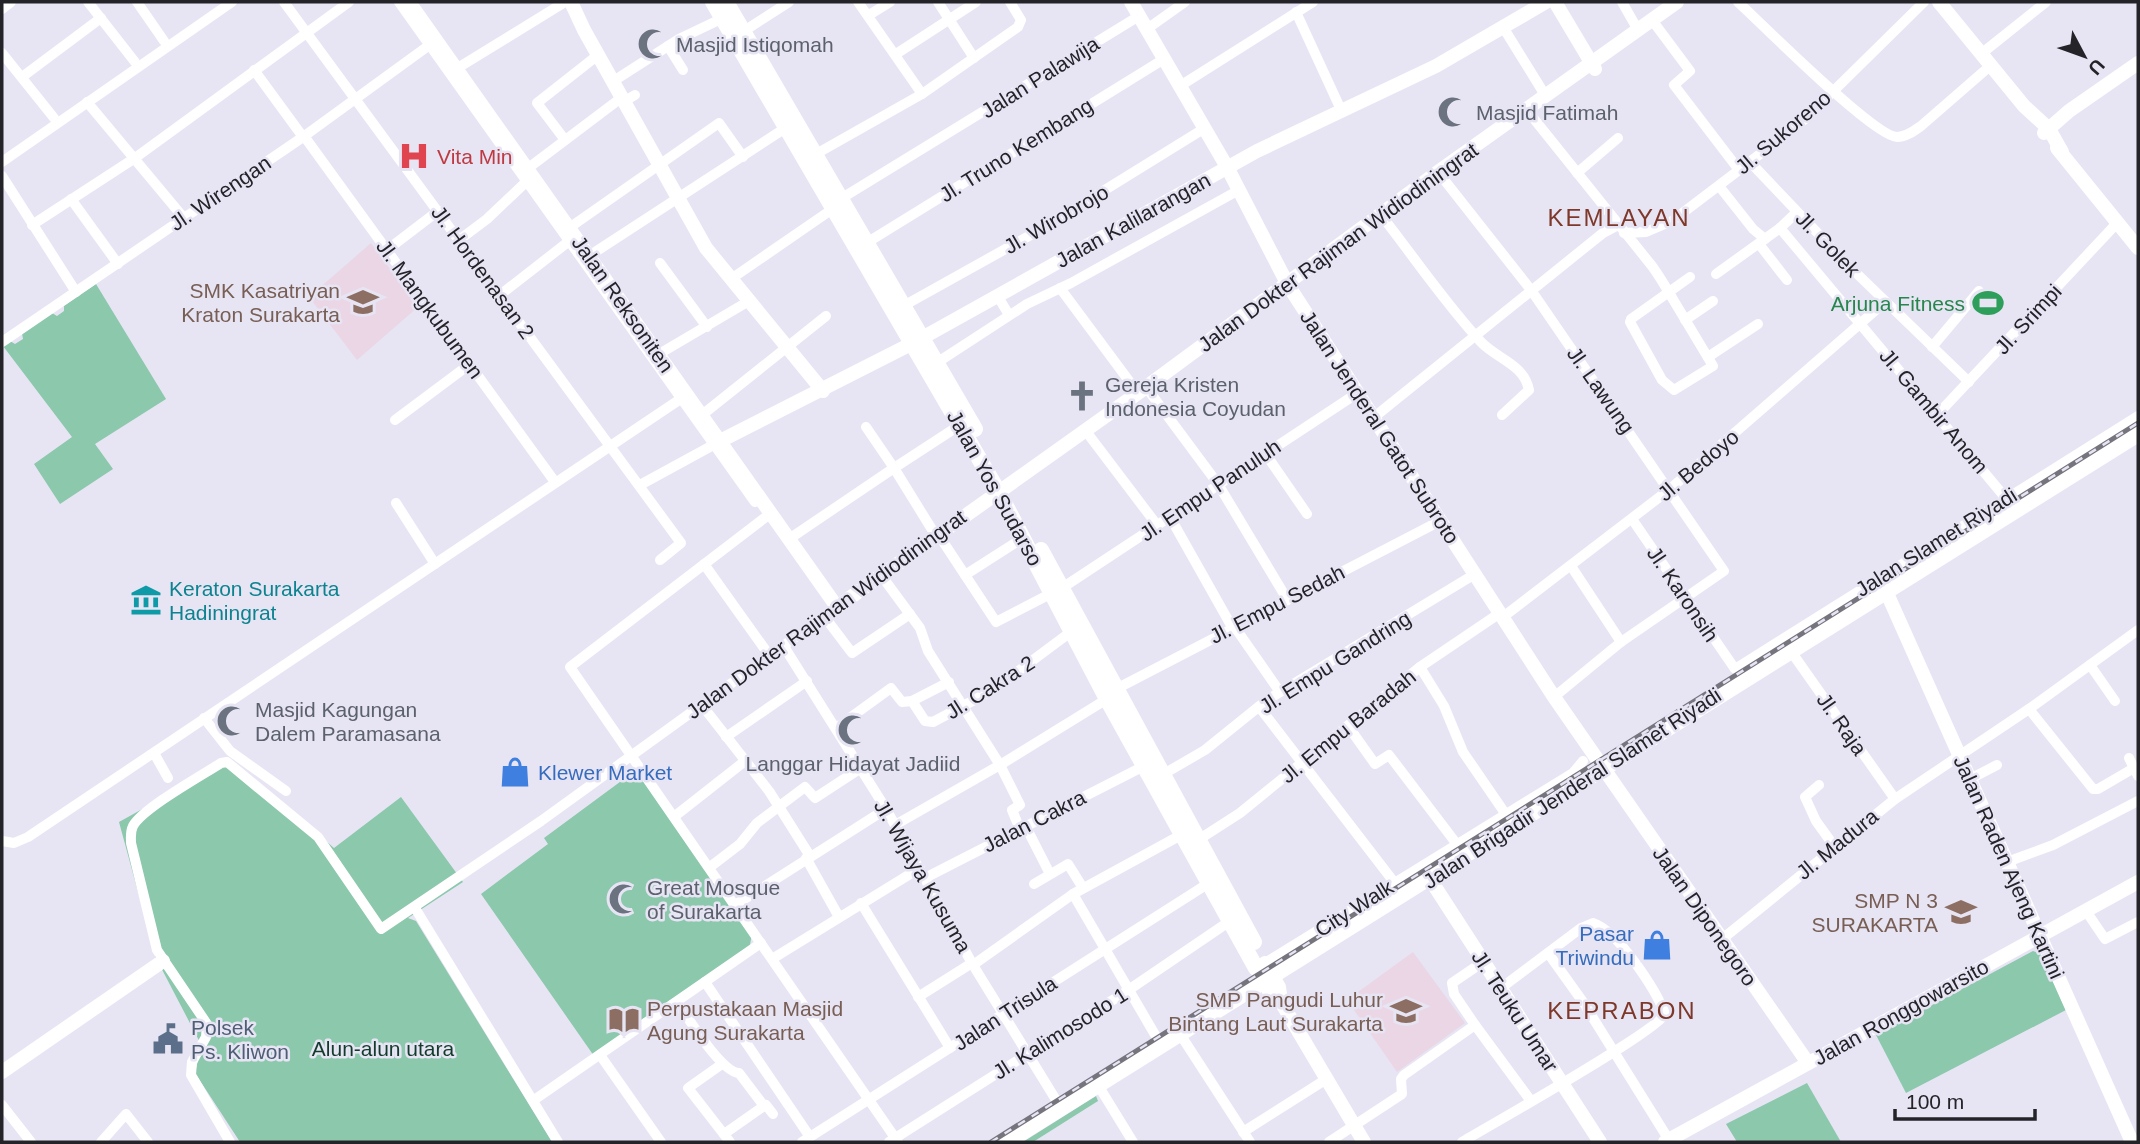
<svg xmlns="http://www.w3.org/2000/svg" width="2140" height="1144" font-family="Helvetica,sans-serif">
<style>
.education{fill:#ebd6e5}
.green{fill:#8bc8ac}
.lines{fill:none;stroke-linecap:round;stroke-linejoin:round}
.street{stroke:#fff;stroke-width:10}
.secondary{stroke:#fff;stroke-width:14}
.primary{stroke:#fff;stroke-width:16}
.rail-casing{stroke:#76757e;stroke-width:5}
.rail{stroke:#e7e5f4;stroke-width:2.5;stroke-dasharray:8;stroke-linecap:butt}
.labels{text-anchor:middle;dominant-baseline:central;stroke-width:5;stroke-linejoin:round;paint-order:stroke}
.worship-label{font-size:21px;fill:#5b616d;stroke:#e7e5f4;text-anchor:start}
.street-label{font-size:21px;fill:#232328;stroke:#e7e5f4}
.health-label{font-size:21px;fill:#be3a42;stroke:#e7e5f4;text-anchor:start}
.education-label{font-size:21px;fill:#785e54;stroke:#e7e5f4;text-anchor:end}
.leisure-label{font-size:21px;fill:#27864d;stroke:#e7e5f4;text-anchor:end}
.culture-label{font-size:21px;fill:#0d838f;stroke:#e7e5f4;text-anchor:start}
.shop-label{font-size:21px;fill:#366cbe;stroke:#e7e5f4;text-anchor:start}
.service-label{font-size:21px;fill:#4e5e75;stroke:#e7e5f4;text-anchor:start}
.park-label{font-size:21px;fill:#133b2b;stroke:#e7e5f4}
.quarter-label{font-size:24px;letter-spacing:2px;fill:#7e382a;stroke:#e7e5f4}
</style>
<rect width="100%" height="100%" fill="#e7e5f4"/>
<g class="education">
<polygon points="371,243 418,307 357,360 309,297"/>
<polygon points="1413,952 1465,1023 1397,1072 1347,1000"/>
</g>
<g class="green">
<polygon points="96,284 166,399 95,444 113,469 60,504 34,464 72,437 3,346 10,341 15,344 23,339 22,333 52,313 57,316 64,311 64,306"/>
<polygon points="227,762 261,785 334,848 401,797 463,882 408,918 416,921 552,1142 240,1142 195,1073 199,1056 205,1052 156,958 119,822"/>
<polygon points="628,776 641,778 752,933 749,951 594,1056 481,894 548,844 544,838"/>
<polygon points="2033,951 2041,954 2066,1010 1906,1093 1876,1035"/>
<polygon points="1807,1083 1841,1142 1737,1142 1726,1124"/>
<polygon points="1096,1096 1098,1101 1033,1142 1023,1142"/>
</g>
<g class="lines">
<g class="street">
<polyline points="88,2 135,62"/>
<polyline points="137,2 164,41"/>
<polyline points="284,2 681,543 660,560"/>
<polyline points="399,2 755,502"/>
<polyline points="858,2 922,94"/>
<polyline points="938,2 974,58"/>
<polyline points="1622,2 1638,30"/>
<path d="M1738,2C1761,23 1874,137 1897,137C1906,137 1914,131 1921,126L1990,66"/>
<polyline points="2,9 11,2"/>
<polyline points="1296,12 1342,112"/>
<polyline points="869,15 890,2"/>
<polyline points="1652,20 1690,71 1674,85 1739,170"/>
<polyline points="1503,27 1545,95"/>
<polyline points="1147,29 1185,2"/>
<polyline points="744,31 789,2"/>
<polyline points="668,46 683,70"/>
<polyline points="2,53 54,118"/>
<polyline points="896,54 976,2"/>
<polyline points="1981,54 2046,2"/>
<polyline points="456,69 565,2"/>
<polyline points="254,70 303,137"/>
<polyline points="22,77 101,18"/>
<polyline points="612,82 679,39 723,18"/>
<polyline points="1180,86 1313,2"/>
<polyline points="87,102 183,217"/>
<polyline points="623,102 635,95"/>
<path d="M1526,109L1652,266C1660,277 1667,289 1674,301L1713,366L1674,390L1662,380L1630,322L1631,319L1690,277"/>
<polyline points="304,136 555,482"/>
<polyline points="565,140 537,103 598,55"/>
<polyline points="816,154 922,94 1018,27 1021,20 1010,2"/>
<polyline points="2,162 232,2"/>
<polyline points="1750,162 1850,267 1969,382"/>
<polyline points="527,169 621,98"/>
<polyline points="1438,172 1531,290 1724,571 1621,642 1554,697"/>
<polyline points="1577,173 1618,138"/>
<polyline points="2,176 76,292"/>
<polyline points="1719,186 1753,229 1765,239"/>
<polyline points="842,198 1139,16"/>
<polyline points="71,199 118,264"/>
<path d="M1381,215C1414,257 1445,303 1481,342C1497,359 1524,364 1529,390L1502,415"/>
<polyline points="32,225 135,158 349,2"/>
<polyline points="569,228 719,123 743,157"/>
<polyline points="1780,228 1797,212"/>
<polyline points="1624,233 1646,232 1672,221 1768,148 1805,119 1924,2"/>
<polyline points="459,240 487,219 526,182"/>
<polyline points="868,242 1164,59"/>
<polyline points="1759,244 1787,280"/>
<polyline points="387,250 438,211"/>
<polyline points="589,256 787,127"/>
<polyline points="660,263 707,327"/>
<polyline points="1716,274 1780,228 2009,502"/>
<polyline points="731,279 834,208"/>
<polyline points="1060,288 1138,393"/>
<polyline points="500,295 568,242"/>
<polyline points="997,295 1009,315"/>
<polyline points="905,305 1045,227 1205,128"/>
<polyline points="1685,320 1713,301"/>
<polyline points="2,342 303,137 435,41"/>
<polyline points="1932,347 1979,291"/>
<polyline points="659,354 749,301"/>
<polyline points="1708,357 1758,324"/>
<polyline points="938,362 1027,304 1071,283 1239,190"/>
<polyline points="1146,387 1218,484 1287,599"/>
<polyline points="702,415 826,316"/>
<polyline points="1937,415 2118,222"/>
<polyline points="1373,418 1603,233 1618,225"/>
<polyline points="395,420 470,364"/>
<polyline points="1085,430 1157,525"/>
<polyline points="1265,453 1307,514"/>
<polyline points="640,485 717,443"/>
<polyline points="396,503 435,564"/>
<polyline points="771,513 570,667 898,1142"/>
<polyline points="1170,517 1232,627"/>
<polyline points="1632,519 1735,669 2138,416"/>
<polyline points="938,534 996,622 1052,593"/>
<polyline points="936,536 894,468 960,425"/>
<polyline points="789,539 894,468 866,427"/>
<polyline points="704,564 769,655"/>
<polyline points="1571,566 1621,642"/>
<polyline points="881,575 920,628 928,651 1000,765 1020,805 1012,810 1019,827"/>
<polyline points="965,575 1023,538"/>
<polyline points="1062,588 1359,392"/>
<polyline points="824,616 852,653 910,614"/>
<polyline points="1503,617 1670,489 1885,302"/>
<polyline points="1234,626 1280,692"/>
<polyline points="783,645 886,809 973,965 1061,1108"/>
<polyline points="1790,650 1895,799"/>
<polyline points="2090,665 2115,701"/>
<polyline points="1420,667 1444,706 1463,752 1509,819"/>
<polyline points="1116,689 1440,521"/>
<polyline points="912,701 925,721 933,722 993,690 1072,631"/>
<polyline points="701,704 769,791 810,856"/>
<polyline points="1260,708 1397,886"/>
<polyline points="2029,709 2093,789 2098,789 2134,768"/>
<polyline points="204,718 230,751 286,791"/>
<polyline points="1348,726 1375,764 1389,755 1459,847"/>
<polyline points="836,728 891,688 902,702 912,701 949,682"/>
<polyline points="726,737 807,681"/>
<polyline points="154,753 168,778"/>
<polyline points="2129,758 2138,776"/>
<polyline points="1162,775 1205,750 1267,700 1475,574"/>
<polyline points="1970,779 1997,765"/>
<polyline points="1819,785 1805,797 1816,821 1834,846"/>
<polyline points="675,816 745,761"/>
<polyline points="895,825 1000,765 1107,699"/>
<polyline points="1025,825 1050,874"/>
<polyline points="1198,840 1240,813 1420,667 1500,613"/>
<polyline points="2,841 14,843 28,837 679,400"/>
<polyline points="806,858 839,917"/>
<polyline points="2007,862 2053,845 2138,801"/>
<polyline points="710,867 740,844 757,823 805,787 815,798 861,768"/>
<polyline points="925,878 1144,766"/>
<polyline points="1034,884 1068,864 1083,888"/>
<polyline points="1073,894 1161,1045"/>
<polyline points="861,903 950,1048"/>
<polyline points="735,905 886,809"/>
<polyline points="415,908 558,1142"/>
<polyline points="2086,911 2105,939 2138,922"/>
<polyline points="1721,940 1895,799 2029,709 2138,630"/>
<polyline points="1548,953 1583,1002 1669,1140"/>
<polyline points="772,959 920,868"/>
<polyline points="1265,963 1573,773 1583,761"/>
<polyline points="973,965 1073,894 1181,835"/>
<polyline points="705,982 810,1137"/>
<polyline points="918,997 972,963"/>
<path d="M677,1002C689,1019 721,1072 739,1073L764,1106L724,1134"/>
<polyline points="1475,1025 1454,994 1452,983 1483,962"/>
<polyline points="1180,1034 1250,1142"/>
<polyline points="600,1055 661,1142"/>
<polyline points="722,1064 688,1088 730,1142"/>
<polyline points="1098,1085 1133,1142"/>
<polyline points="534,1100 761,943"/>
<polyline points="2,1105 31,1142"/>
<polyline points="764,1106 766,1105 773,1114"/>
<polyline points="1243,1132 1325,1080"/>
<polyline points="101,1142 126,1114 148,1142"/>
<path d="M230,1142L191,1075L192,1062L206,1037L207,1024L157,950L131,843C131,837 130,832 133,826C143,808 201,776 221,763L227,762L318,837L381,929L541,821L837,607"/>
<polyline points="802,1142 1209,883"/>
<polyline points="889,1142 1127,991 1230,921"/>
<polyline points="1329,1142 1402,1094 1401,1079 1404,1075 1475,1025 1531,1101"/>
<path d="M1462,1142C1492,1124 1656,1032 1665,1014C1656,990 1618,931 1593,923L1581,928L1501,988"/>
</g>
<g class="secondary">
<polyline points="409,2 837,607 1138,393 1438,172 1677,2"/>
<polyline points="571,2 584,30 706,248 823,391"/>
<polyline points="1131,2 1227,167 1288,285 1554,697 1808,1063"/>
<polyline points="1555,2 1595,69"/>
<polyline points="1939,2 2024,106 2049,129 2062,152"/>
<polyline points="2044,133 2069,111 2138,63"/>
<polyline points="2057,148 2138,248"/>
<polyline points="720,441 913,343 1257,151 1436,66 1546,2"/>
<polyline points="1886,591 2132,1142"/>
<polyline points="1430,879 1600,1142"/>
<polyline points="1265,963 1279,987 1281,1002"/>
<polyline points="1258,971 1270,993 1281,1002 1364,1142"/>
<polyline points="2,1072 163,961"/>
<polyline points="1665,1142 2138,882"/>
</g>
<g class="primary">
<polyline points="713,2 998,491 1107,699 1256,968"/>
<polyline points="726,2 975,429"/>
<polyline points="1041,550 1254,942"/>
<polyline points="1007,1142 2138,434"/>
</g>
<g class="rail-casing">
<polyline id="rail" points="991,1142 2138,423"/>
</g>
<use href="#rail" class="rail"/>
</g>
<defs>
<g id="mosque-bare" transform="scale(2.415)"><path d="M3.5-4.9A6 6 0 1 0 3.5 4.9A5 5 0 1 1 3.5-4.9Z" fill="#6b7280" stroke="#e7e5f4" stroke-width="2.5" paint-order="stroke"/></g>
<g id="hospital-bare" transform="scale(2.415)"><path d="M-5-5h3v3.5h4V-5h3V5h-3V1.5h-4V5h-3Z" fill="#e0444e" stroke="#e7e5f4" stroke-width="2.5" paint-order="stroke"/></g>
<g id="school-bare" transform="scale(2.415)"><path d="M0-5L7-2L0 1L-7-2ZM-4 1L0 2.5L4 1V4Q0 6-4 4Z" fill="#8d6e63" stroke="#e7e5f4" stroke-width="2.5" paint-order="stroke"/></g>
<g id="stadium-bare" transform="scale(2.415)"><path d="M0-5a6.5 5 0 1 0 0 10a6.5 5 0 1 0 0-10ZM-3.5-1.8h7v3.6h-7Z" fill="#2e9e5b" stroke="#e7e5f4" stroke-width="2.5" paint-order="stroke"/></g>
<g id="church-bare" transform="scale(2.415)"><path d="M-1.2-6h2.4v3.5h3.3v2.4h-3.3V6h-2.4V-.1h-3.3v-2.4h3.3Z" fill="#6b7280" stroke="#e7e5f4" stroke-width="2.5" paint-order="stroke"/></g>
<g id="museum-bare" transform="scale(2.415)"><path d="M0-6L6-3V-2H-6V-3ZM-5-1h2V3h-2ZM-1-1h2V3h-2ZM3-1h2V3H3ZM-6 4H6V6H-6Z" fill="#0f9aa8" stroke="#e7e5f4" stroke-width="2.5" paint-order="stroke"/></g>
<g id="shop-bare" transform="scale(2.415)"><path d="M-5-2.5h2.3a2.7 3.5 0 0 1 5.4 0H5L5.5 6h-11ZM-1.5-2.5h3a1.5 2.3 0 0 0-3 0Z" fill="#3f7fe0" stroke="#e7e5f4" stroke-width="2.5" paint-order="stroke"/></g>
<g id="library-bare" transform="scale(2.415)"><path d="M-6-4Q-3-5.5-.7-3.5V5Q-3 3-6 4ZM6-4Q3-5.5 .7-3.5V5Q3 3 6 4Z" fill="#8d6e63" stroke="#e7e5f4" stroke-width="2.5" paint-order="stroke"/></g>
<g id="civic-bare" transform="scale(2.415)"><path d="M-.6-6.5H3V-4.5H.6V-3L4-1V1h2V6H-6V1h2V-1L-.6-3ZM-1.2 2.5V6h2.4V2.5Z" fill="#5c6f8a" stroke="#e7e5f4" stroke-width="2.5" paint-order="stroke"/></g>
</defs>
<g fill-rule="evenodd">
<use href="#mosque-bare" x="653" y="44"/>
<use href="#mosque-bare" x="1453" y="112"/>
<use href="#hospital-bare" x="414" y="156"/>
<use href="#school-bare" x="363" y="302"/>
<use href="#stadium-bare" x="1988" y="303"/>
<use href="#church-bare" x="1082" y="396"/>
<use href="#museum-bare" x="146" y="600"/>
<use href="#mosque-bare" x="232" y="721"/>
<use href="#mosque-bare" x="853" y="730"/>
<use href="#shop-bare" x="515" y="772"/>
<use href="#mosque-bare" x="624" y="899"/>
<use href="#school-bare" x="1961" y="912"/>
<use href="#shop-bare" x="1657" y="945"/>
<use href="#school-bare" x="1406" y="1011"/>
<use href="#library-bare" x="624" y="1020"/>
<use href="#civic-bare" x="168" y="1039"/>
</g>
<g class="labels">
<g class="worship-label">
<text x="676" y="44">Masjid Istiqomah</text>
<text x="1476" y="112">Masjid Fatimah</text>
<text x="1105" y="384">Gereja Kristen<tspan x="1105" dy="24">Indonesia Coyudan</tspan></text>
<text x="255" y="709">Masjid Kagungan<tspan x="255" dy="24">Dalem Paramasana</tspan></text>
<text x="853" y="763" text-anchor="middle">Langgar Hidayat Jadiid</text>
<text x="647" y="887">Great Mosque<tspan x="647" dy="24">of Surakarta</tspan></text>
</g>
<g class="street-label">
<text transform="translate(1040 77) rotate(-32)">Jalan Palawija</text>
<text transform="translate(1783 132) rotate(-40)">Jl. Sukoreno</text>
<text transform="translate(1016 150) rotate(-32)">Jl. Truno Kembang</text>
<text transform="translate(220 193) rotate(-34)">Jl. Wirengan</text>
<text transform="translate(1056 219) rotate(-30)">Jl. Wirobrojo</text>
<text transform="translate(1133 220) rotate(-29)">Jalan Kalilarangan</text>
<text transform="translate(1828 244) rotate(46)">Jl. Golek</text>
<text transform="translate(1338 247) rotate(-36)">Jalan Dokter Rajiman Widiodiningrat</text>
<text transform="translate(483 272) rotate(54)">Jl. Hordenasan 2</text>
<text transform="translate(623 304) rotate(55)">Jalan Reksoniten</text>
<text transform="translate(430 309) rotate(54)">Jl. Mangkubumen</text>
<text transform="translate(2028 319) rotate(-47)">Jl. Srimpi</text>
<text transform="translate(1601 390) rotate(55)">Jl. Lawung</text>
<text transform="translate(1934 411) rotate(50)">Jl. Gambir Anom</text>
<text transform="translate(1380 427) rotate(57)">Jalan Jenderal Gatot Subroto</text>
<text transform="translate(1698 465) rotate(-40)">Jl. Bedoyo</text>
<text transform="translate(995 488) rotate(61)">Jalan Yos Sudarso</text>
<text transform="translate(1210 490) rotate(-34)">Jl. Empu Panuluh</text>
<text transform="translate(1936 542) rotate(-32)">Jalan Slamet Riyadi</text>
<text transform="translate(1683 594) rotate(56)">Jl. Karonsih</text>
<text transform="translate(1277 604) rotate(-27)">Jl. Empu Sedah</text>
<text transform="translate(826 614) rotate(-36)">Jalan Dokter Rajiman Widiodiningrat</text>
<text transform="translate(1335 662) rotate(-32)">Jl. Empu Gandring</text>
<text transform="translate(990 687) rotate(-32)">Jl. Cakra 2</text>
<text transform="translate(1842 724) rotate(55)">Jl. Raja</text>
<text transform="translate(1348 726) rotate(-39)">Jl. Empu Baradah</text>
<text transform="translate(1572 788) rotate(-33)">Jalan Brigadir Jenderal Slamet Riyadi</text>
<text transform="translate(1034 821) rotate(-27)">Jalan Cakra</text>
<text transform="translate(1837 844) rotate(-39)">Jl. Madura</text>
<text transform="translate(2009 867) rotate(66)">Jalan Raden Ajeng Kartini</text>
<text transform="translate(923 876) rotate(60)">Jl. Wijaya Kusuma</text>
<text transform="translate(1354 908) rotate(-32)">City Walk</text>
<text transform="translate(1705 916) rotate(55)">Jalan Diponegoro</text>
<text transform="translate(1515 1011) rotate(57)">Jl. Teuku Umar</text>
<text transform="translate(1901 1012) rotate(-29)">Jalan Ronggowarsito</text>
<text transform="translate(1005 1013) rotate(-33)">Jalan Trisula</text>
<text transform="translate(1060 1033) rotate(-32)">Jl. Kalimosodo 1</text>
</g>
<g class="health-label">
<text x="437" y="156">Vita Min</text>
</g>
<g class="education-label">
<text x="340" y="290">SMK Kasatriyan<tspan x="340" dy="24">Kraton Surakarta</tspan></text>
<text x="1938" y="900">SMP N 3<tspan x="1938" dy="24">SURAKARTA</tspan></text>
<text x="1383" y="999">SMP Pangudi Luhur<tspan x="1383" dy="24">Bintang Laut Surakarta</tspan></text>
<text x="647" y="1008" text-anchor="start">Perpustakaan Masjid<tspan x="647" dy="24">Agung Surakarta</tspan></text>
</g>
<g class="leisure-label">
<text x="1965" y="303">Arjuna Fitness</text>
</g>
<g class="culture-label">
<text x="169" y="588">Keraton Surakarta<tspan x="169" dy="24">Hadiningrat</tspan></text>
</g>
<g class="shop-label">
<text x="538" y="772">Klewer Market</text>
<text x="1634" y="933" text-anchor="end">Pasar<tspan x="1634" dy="24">Triwindu</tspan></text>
</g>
<g class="service-label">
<text x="191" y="1027">Polsek<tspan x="191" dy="24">Ps. Kliwon</tspan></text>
</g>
<g class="park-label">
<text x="383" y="1048">Alun-alun utara</text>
</g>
<g class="quarter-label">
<text x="1619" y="217">KEMLAYAN</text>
<text x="1622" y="1010">KEPRABON</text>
</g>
</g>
<rect width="2140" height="1144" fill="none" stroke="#232328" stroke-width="7"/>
<g transform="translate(2084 56) rotate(131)" stroke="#e7e5f4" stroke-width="5" paint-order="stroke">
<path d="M0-5L12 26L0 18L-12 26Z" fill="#232328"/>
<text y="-10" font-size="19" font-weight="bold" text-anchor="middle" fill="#232328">U</text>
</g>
<path d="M1895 1109v10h140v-10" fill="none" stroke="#232328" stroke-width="3.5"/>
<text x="1906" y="1109" font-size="21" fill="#232328" stroke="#e7e5f4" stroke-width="5" paint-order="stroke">100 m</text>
</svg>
